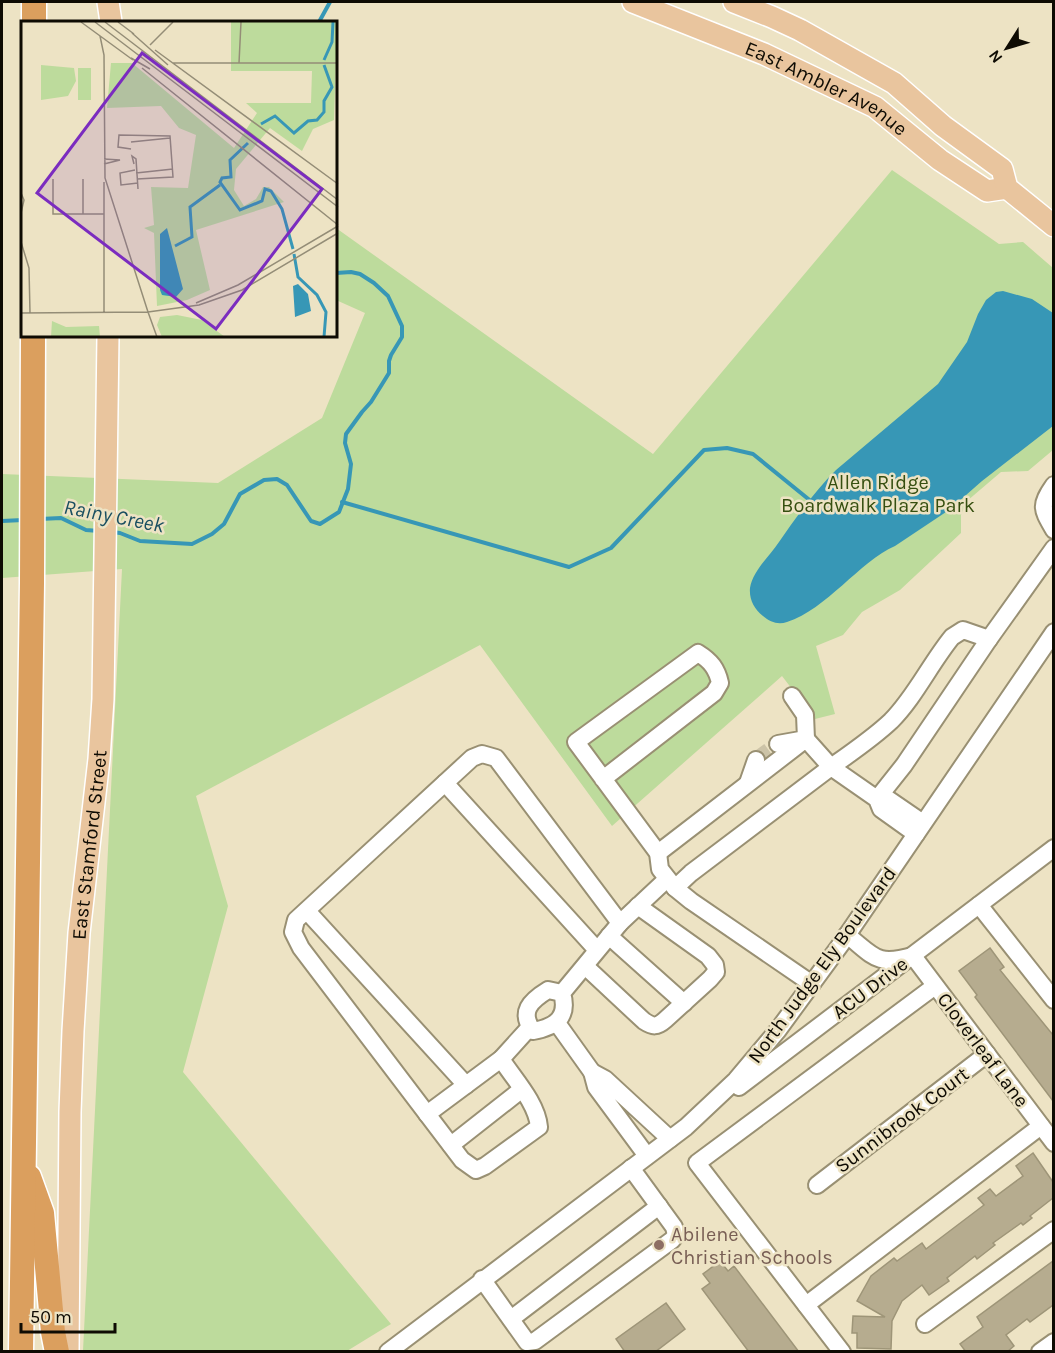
<svg xmlns="http://www.w3.org/2000/svg" width="1055" height="1353" font-family="Karla,sans-serif">
<style>
.green{fill:#bddb9c}
.water{fill:#3797b6}
.lines{fill:none;stroke-linecap:round;stroke-linejoin:round}
.stream{stroke:#3797b6;stroke-width:4}
.building{fill:#b6ac8f;stroke:#9e9578;stroke-width:1.5}
.minor-tunnel{stroke:#ccc3a7;stroke-width:16;stroke-dasharray:16 8;stroke-linecap:butt}
.minor-casing{stroke:#999073;stroke-width:20}
.major-casing{stroke:#fff;stroke-width:24}
.highway-casing{stroke:#fff;stroke-width:27}
.minor{stroke:#fff;stroke-width:16}
.major{stroke:#e9c59e;stroke-width:21}
.highway{stroke:#db9f5e;stroke-width:24}
.education-dot{fill:#8d6e63;stroke:#ede3c4;stroke-width:2}
.labels{text-anchor:middle;dominant-baseline:central;stroke-width:5;stroke-linejoin:round;paint-order:stroke}
.street-label{font-size:20px;fill:#0e0b03;stroke:#ede3c4}
.park-label{font-size:20px;fill:#364f10;stroke:#ede3c4}
.education-label{font-size:20px;fill:#785e54;stroke:#ede3c4;text-anchor:start}
.water-label{font-size:21px;font-style:italic;fill:#1a4f60;stroke:#ede3c4}
.inset-river{fill:none;stroke:#3797b6;stroke-width:3}
.inset-road{fill:none;stroke:#948d77;stroke-width:1.5}
.view{fill:#7b2cbf;fill-opacity:0.15;stroke:#7b2cbf;stroke-width:3}
.inset-edge{fill:none;stroke:#0e0b03;stroke-width:3}
</style>
<rect width="100%" height="100%" fill="#ede3c4"/>
<polygon class="green" points="892,170 999,244 1023,242 1053,268 1053,450 1028,471 1001,472 967,501 961,515 961,533 900,590 862,612 843,635 816,646 835,714 815,719 782,676 612,826 480,645 196,796 228,906 183,1072 391,1324 347,1351 83,1351 122,569 2,578 2,474 218,483 322,418 365,313 336,300 336,228 653,454"/>
<path class="water" d="M1003,291L1032,299L1053,313V426L982,481L949,510L895,546C859,562 827,609 787,622C778,625 770,622 763,616C754,609 749,599 750,588C753,570 770,556 779,542C796,517 815,491 836,470L938,384L967,342L978,314L986,300L996,292Z"/>
<g class="lines">
<g class="stream">
<polyline points="319,22 330,2"/>
<polyline points="342,502 569,567 611,548 704,450 727,448 753,454 812,502"/>
<polyline points="40,519 61,518 86,530 99,531"/>
<polyline points="2,521 23,520"/>
<polyline points="112,532 120,533 140,541 192,544 212,534 224,524 240,494 264,480 277,479 287,485 311,521 320,524 339,512 348,489 351,464 345,443 346,434 362,412 371,402 389,373 389,361 391,355 402,337 402,326 388,296 374,283 360,274 351,272 336,273"/>
</g>
</g>
<g class="building">
<polygon points="990,948 1004,967 1000,970 1053,1035 1053,1101 975,997 977,995 959,971"/>
<polygon points="1033,1153 1053,1182 1053,1198 1030,1216 1032,1218 1023,1225 1021,1223 993,1243 995,1245 977,1259 975,1256 947,1278 949,1281 929,1295 922,1285 902,1301 892,1321 891,1349 857,1348 857,1333 852,1333 853,1316 885,1317 857,1301 871,1276 894,1258 897,1261 922,1243 926,1249 984,1205 978,1198 990,1189 996,1196 1023,1176 1016,1166"/>
<polygon points="720,1261 728,1271 734,1266 799,1352 749,1352 702,1289 710,1283 703,1274"/>
<polygon points="1053,1261 1053,1305 1030,1322 1027,1319 1006,1335 1014,1346 1007,1352 966,1352 960,1344 983,1327 977,1317"/>
<polygon points="666,1303 685,1329 655,1352 625,1352 616,1339"/>
</g>
<g class="lines">
<polyline class="minor-tunnel" points="756,760 778,744"/>
<g class="minor-casing">
<g id="minor">
<path d="M1054,485C1039,506 1042,509 1054,530"/>
<polyline points="778,744 806,739 805,715 792,696"/>
<path d="M603,779L714,693L720,683C717,669 711,661 698,653L576,742L658,853L660,869L675,888L691,901L812,984"/>
<polyline points="445,783 597,950"/>
<polyline points="748,783 756,760"/>
<polyline points="877,799 904,765 989,639"/>
<polyline points="877,799 888,799 923,823"/>
<path d="M658,853L806,739L831,767C851,753 873,738 891,721C915,697 930,664 952,637L963,630L989,639L1054,548"/>
<polyline points="675,888 691,873 831,767 877,799 881,809 916,834"/>
<polyline points="979,905 1054,1000"/>
<polyline points="307,911 466,1085"/>
<path d="M847,935C875,957 876,966 913,956L1054,1143"/>
<polyline points="609,936 684,1003"/>
<path d="M585,966L644,1021C653,1027 657,1027 665,1020L710,979L716,972L715,965L708,956L638,906"/>
<path d="M562,993C569,1017 556,1027 533,1031C519,1012 530,1001 548,990L562,993L620,923L667,879"/>
<polyline points="557,1023 592,1072"/>
<path d="M501,1059C514,1079 537,1103 539,1127L485,1166L476,1170L462,1160L301,948L293,932L296,920L472,758L482,754L496,758L620,923"/>
<polyline points="739,1087 1054,848"/>
<polyline points="427,1114 501,1059 530,1027"/>
<polyline points="451,1145 521,1090"/>
<polyline points="647,1156 596,1087 592,1072 605,1079 670,1139"/>
<polyline points="817,1185 987,1054"/>
<polyline points="482,1279 527,1342 535,1341 672,1240 676,1235 674,1227 631,1168"/>
<polyline points="806,1305 1041,1126"/>
<polyline points="511,1319 659,1206"/>
<polyline points="925,1324 1054,1230"/>
<polyline points="388,1352 686,1127 736,1080 778,1030 841,944 1054,632"/>
<polyline points="842,1352 697,1163 935,986"/>
<polyline points="1040,1352 1054,1342"/>
</g>
</g>
<g class="major-casing">
<g id="major">
<polyline points="108,2 111,22"/>
<path id="s1" d="M633,2L764,54L875,107L940,160L987,191L1007,188"/>
<polyline points="734,2 772,17 800,30 894,83 943,126 1002,169 1007,188 1054,226"/>
<path id="s2" d="M68,1352L70,1112L73,1031L79,933L99,759L103,699L108,336"/>
</g>
</g>
<g class="highway-casing">
<g id="highway">
<polyline points="34,22 34,2"/>
<polyline points="29,1177 42,1213 53,1332 57,1352"/>
<polyline points="21,1352 32,583 33,336"/>
</g>
</g>
<use href="#minor" class="minor"/>
<use href="#major" class="major"/>
<use href="#highway" class="highway"/>
</g>
<circle class="education-dot" cx="659" cy="1245" r="6"/>
<g class="labels">
<g class="street-label">
<text stroke="none"><textPath href="#s1" startOffset="212">East Ambler Avenue</textPath></text>
<text stroke="none"><textPath href="#s2" startOffset="508">East Stamford Street</textPath></text>
<text transform="translate(822 965) rotate(-54)">North Judge Ely Boulevard</text>
<text transform="translate(870 988) rotate(-37)">ACU Drive</text>
<text transform="translate(983 1050) rotate(53)">Cloverleaf Lane</text>
<text transform="translate(902 1120) rotate(-37)">Sunnibrook Court</text>
</g>
<g class="park-label">
<text x="878" y="482">Allen Ridge<tspan x="878" dy="23">Boardwalk Plaza Park</tspan></text>
</g>
<g class="education-label">
<text x="671" y="1234">Abilene<tspan x="671" dy="23">Christian Schools</tspan></text>
</g>
<g class="water-label">
<text transform="translate(114 516) rotate(11)">Rainy Creek</text>
</g>
</g>
<g transform="translate(21 21)">
<rect width="316" height="316" fill="#ede3c4"/>
<path d="M210,1H316L313,99L292,108L281,130L249,107L215,148L213,169L223,185L235,178L242,166H248L263,181L175,209L189,269L166,279L136,285L133,212L123,207L133,204L130,166L167,167L175,114L158,107L140,85L86,87L90,42H111L213,127L236,92L225,82H290L291,50H210ZM20,44L53,47L55,60L47,75L20,79ZM57,47H70V79H57ZM156,294L181,299L204,316H141L136,304L139,296ZM31,300L45,306L78,305L79,316H30Z" fill="#bddb9c"/>
<path d="M146,207L162,268L155,276L141,274L139,269V213ZM277,263L287,273L290,290L274,296L272,265Z" fill="#3797b6"/>
<path class="inset-river" d="M303,39L311,21L312,1M240,103L254,95L273,112L287,100L296,99L303,91V80L311,66L303,44M227,122L209,139L210,156L201,157L199,161L219,189L241,180L244,168L250,170L261,188L272,228M154,225L171,216L169,186L199,164M273,233L277,256L296,274L305,291L303,316"/>
<path class="inset-road" d="M60,1L112,39M74,1L317,186M84,1L317,179M97,1L113,13M111,12L147,44M79,15L83,34L84,157L127,291M129,24L152,1M134,29L317,163M110,37L129,48M152,42H317M218,42L220,1M121,47L317,204M110,121L149,117M110,128L97,126L98,114L149,115L152,156L116,158M83,143L99,139L83,138M113,143L111,135L115,138L117,168M114,149L99,152L100,164L117,162M115,152L152,148M32,158V193H83M62,158V193M83,161V292M0,172L3,179L0,192M0,221L8,247L9,292M175,282L217,264L317,205M127,291L136,316M0,292L127,291L178,284L221,269L317,212"/>
<path class="view" d="M121,32L301,168L195,308L16,172Z"/>
<rect width="316" height="316" class="inset-edge"/>
</g>
<rect width="1055" height="1353" fill="none" stroke="#0e0b03" stroke-width="6"/>
<g transform="translate(1007 48) rotate(233)" stroke="#ede3c4" stroke-width="4.5" paint-order="stroke">
<path d="M0-4.5L10 22L0 15L-10 22Z" fill="#0e0b03"/>
<text y="-9" font-size="16" font-weight="bold" text-anchor="middle" fill="#0e0b03">N</text>
</g>
<path d="M21 1323v9h94v-9" fill="none" stroke="#0e0b03" stroke-width="3"/>
<text x="30" y="1323" font-size="18" fill="#0e0b03" stroke="#ede3c4" stroke-width="4.5" paint-order="stroke">50 m</text>
</svg>
